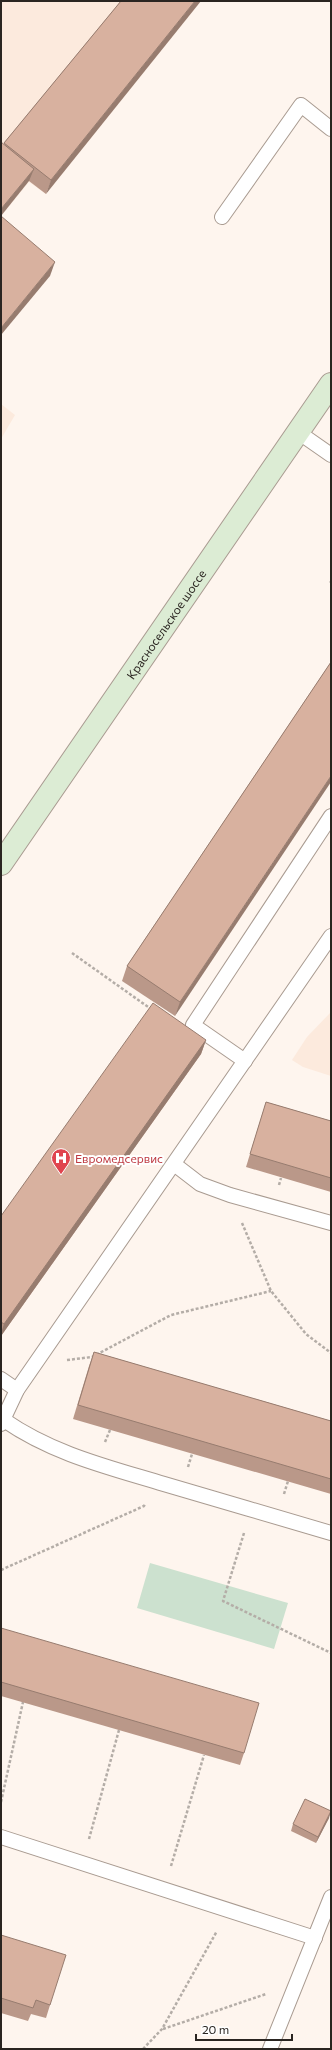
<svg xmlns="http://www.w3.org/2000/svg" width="332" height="2050" font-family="Commissioner,sans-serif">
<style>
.built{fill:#fceadd}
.green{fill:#cce1cf}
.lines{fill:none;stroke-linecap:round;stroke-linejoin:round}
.service-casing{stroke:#a99b91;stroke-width:16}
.secondary-casing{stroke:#a99b91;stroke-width:24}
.path{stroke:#b4ada7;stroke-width:2.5;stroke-dasharray:3 2;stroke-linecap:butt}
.service{stroke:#fff;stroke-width:14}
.secondary{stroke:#dcecd4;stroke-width:22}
.wall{fill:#ba9889}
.shaded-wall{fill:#977c6f}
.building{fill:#d8b19f;stroke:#977c6f}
.labels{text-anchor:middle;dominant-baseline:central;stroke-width:4;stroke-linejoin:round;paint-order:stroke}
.street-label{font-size:12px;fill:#2a2521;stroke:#fff}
.health-label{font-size:12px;fill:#be3a42;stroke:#fff;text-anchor:start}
</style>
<rect width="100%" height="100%" fill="#fef5ee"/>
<g class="built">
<polygon points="1,1 201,1 46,194 29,182 1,216"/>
<polygon points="1,404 15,415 1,439"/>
<polygon points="331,1012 331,1076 303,1067 292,1060 307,1037"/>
</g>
<polygon class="green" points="150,1563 288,1603 274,1649 137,1608"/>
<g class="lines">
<g class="service-casing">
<g id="service">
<polyline points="222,217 301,105 331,129"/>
<polyline points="298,432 331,455"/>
<polyline points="245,1061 193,1025 331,816"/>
<polyline points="174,1164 200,1184 230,1195 331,1223"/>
<polyline points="1,1379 17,1390"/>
<path d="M4,1420C53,1454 108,1467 164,1484C220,1500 275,1517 331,1533"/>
<polyline points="1,1424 17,1390 331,936"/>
<polyline points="1,1837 315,1938"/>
<polyline points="270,2049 331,1897"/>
</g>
</g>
<g class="secondary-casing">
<g id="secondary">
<path id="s1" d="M1,864L331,384"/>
</g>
</g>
<g class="path">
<polyline points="330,581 331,582"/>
<polyline points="72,953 151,1009"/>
<polyline points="279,1185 281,1178"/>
<polyline points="242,1223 271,1291 306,1334 331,1353"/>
<polyline points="67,1360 92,1357 171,1315 271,1291"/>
<polyline points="105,1442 110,1430"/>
<polyline points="188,1467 192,1454"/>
<polyline points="284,1494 288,1481"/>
<polyline points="244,1533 223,1601 331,1653"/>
<polyline points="1,1570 144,1506 145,1504"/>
<polyline points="1,1802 23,1702"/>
<polyline points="89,1839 119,1730"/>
<polyline points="171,1866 204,1755"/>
<polyline points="163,2029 266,1994"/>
<polyline points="143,2049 162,2029 217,1931"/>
</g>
<use href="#service" class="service"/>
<use href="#secondary" class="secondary"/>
</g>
<g class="wall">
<polygon points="121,1 46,194 29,181 4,144 4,143"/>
<polygon points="331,662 175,1016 122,981 127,966"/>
<polygon points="206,1040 201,1054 1,1336 1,1216"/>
<polygon points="266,1102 331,1121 331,1192 246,1167"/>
<polygon points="94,1352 331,1421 331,1494 73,1419 89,1366"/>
<polygon points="1,1628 244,1753 240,1765 1,1696"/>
<polygon points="329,1818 316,1843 291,1831 293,1824"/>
<polygon points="1,1935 50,2005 46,2018 31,2014 28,2021 1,2013"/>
</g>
<g class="shaded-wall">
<polygon points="195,1 201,1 46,194 51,180"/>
<polygon points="34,169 29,181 1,216 1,209"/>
<polygon points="55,262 50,276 1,335 1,328"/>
<polygon points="331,776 331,782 175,1016 180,1002"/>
<polygon points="206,1040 201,1054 1,1336 1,1333 4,1324"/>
<polygon points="331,1811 329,1818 316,1843 318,1837"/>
</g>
<g class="building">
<polygon points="121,1 195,1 51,180 4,143"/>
<polygon points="1,142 34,169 1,209"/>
<polygon points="1,216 55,262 1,328"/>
<polygon points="331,662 331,776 180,1002 127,966"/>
<polygon points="153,1003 206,1040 4,1324 1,1322 1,1216"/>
<polygon points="266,1102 331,1121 331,1178 250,1154"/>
<polygon points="94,1352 331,1421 331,1479 78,1405"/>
<polygon points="1,1628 259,1703 244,1753 1,1682"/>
<polygon points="305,1799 331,1811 318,1837 293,1824"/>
<polygon points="1,1935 66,1955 50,2005 36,2000 33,2008 1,1998"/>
</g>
<defs>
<g id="hospital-pin" transform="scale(1)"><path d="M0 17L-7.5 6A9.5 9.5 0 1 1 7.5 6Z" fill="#e0444e" stroke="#fff"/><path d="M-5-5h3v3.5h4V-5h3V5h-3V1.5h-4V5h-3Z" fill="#fff"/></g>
</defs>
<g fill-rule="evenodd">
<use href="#hospital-pin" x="61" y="1158"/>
</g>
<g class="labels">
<g class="street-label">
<text stroke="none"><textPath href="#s1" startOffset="291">Красносельское шоссе</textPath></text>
</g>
<g class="health-label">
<text x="75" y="1158">Евромедсервис</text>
</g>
</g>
<rect width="332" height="2050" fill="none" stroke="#2a2521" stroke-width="4"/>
<path d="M196 2034v6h96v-6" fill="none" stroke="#2a2521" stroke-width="2"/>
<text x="202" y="2034" font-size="12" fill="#2a2521" stroke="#ffffff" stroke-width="3" paint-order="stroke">20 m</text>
</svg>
